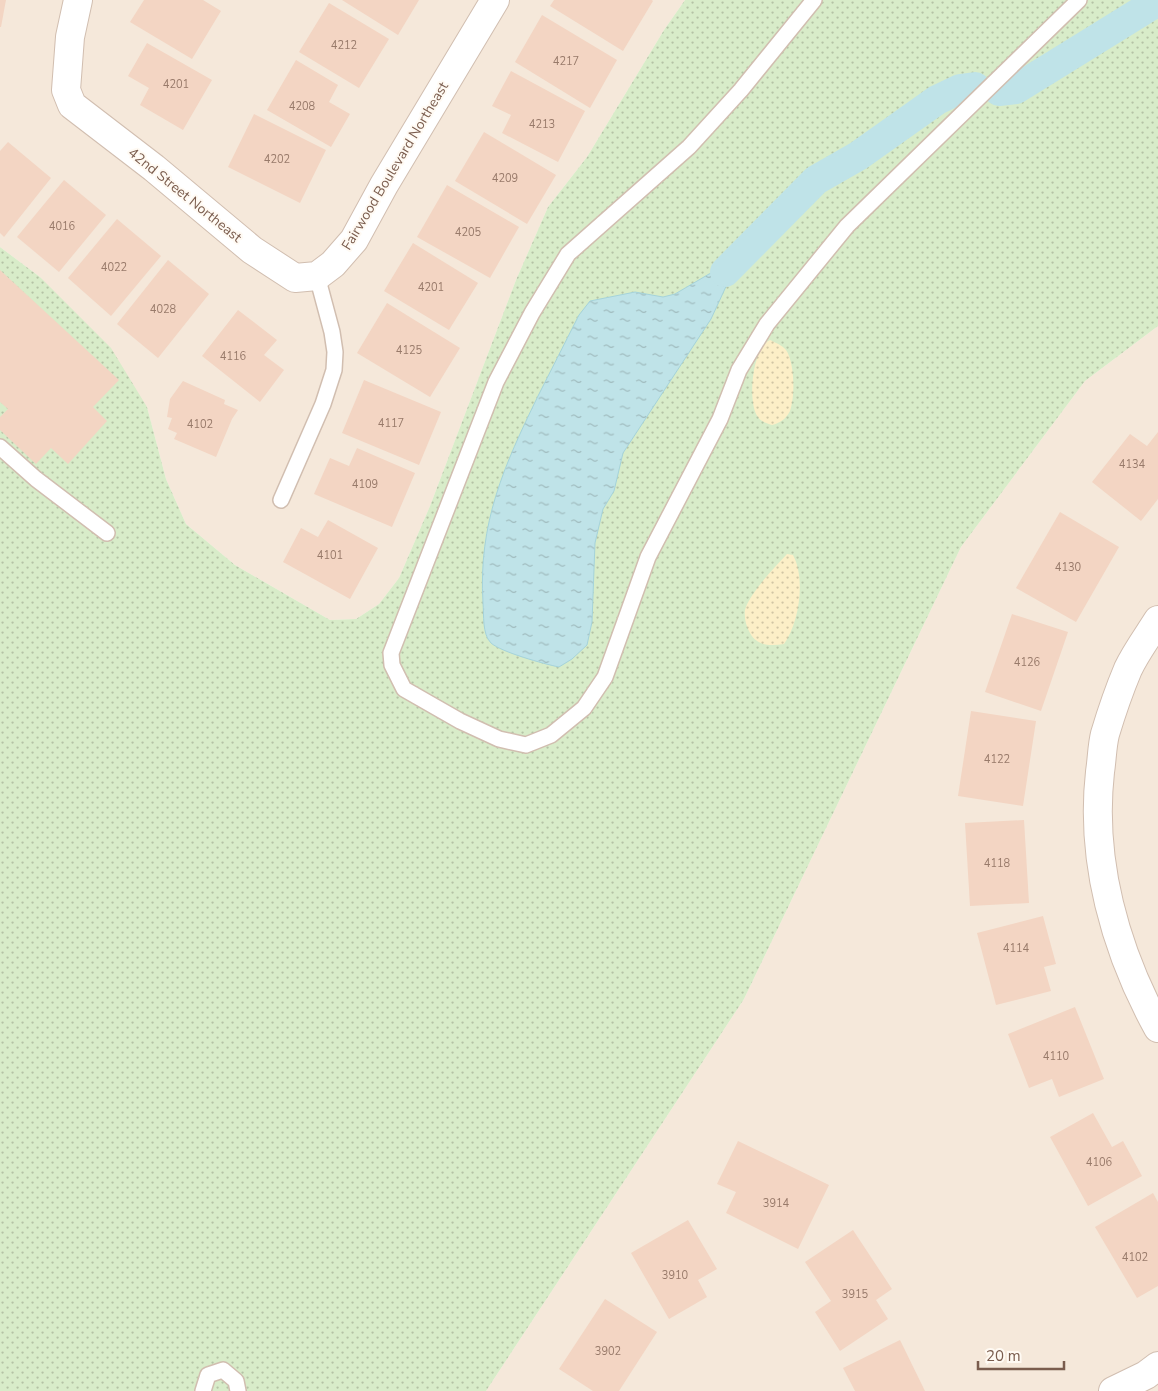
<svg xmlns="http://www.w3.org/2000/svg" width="1158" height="1391" font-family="'Nunito Sans',sans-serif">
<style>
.residential{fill:#f5e8da}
.grass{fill:url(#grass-dots)}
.sand{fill:url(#sand-dots)}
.water{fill:url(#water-ripples);stroke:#a5d3da}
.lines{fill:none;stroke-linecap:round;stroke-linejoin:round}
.canal{stroke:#bfe3e8;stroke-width:30}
.building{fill:#f3d5c3}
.lane-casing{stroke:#d1beb0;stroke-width:18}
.street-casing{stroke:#d1beb0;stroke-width:30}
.lane{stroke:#fff;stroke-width:15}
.street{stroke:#fff;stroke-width:28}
.labels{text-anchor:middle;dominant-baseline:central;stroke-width:4;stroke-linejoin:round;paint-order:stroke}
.number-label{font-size:11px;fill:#987a6a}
.street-label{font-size:14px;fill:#7a5c4d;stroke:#fffaf3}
</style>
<defs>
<pattern id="grass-dots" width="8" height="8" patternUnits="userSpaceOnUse" patternTransform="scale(1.25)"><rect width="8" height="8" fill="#d8ecc9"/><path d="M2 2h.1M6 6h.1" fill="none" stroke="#b4c2a5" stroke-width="1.8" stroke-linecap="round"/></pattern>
<pattern id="sand-dots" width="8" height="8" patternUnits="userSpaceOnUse" patternTransform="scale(1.25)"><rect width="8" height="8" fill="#fcefc7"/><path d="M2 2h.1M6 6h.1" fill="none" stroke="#d1c5a4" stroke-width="1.8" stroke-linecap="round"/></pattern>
<pattern id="water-ripples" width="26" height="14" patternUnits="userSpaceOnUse" patternTransform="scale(1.25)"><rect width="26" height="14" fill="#bfe3e8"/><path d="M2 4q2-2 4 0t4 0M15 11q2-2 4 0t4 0" fill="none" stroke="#a0bbbe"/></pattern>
</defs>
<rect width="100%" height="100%" fill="#fdf6ec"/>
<g class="residential">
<polygon points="0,0 685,0 664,30 587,157 548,207 516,280 430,506 399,578 379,604 356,619 330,620 235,565 186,524 166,479 147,407 40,277 0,247"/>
<polygon points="1158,326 1158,1391 486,1391 744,999 961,547 1085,381"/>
</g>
<polygon class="grass" points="685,0 1158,0 1158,326 1085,381 961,547 744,999 486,1391 0,1391 0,247 40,277 111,348 147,407 166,479 186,524 235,565 330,620 356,619 379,604 399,578 430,506 516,280 548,207 587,157 664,30"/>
<g class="sand">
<path d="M770,340C776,343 782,345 786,350C795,363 795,397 790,411C786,419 780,423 772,425C767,423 761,422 758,417C747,403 752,348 770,340Z"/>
<path d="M787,554L793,555C806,579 799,623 784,644C770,646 757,646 750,633C746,626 744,618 745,610C749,594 775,567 787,554Z"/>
</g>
<path class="water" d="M717,271L725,272L729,280L711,319L623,453L614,491L603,509L595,543L592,622L587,645L572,659L559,667C544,664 501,652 491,643C482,634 484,615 483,603C478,523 504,466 538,396C552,369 565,342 579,315L590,301L635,292L663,297L675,294L709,274Z"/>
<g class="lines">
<g class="canal">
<polyline points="999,91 1016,89 1158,1"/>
<polyline points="725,272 816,180 858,156 937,100 960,89 975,87"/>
</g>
</g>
<g class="building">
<polygon points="0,0 6,0 1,27 0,27"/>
<polygon points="144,0 203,0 221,11 192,59 130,22"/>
<polygon points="342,0 419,0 398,35"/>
<polygon points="554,0 652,0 653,1 623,51 550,6"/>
<polygon points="329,3 389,39 359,88 299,52"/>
<polygon points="542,15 617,60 590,108 515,62"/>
<polygon points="147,43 212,80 183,130 140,105 149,88 128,76"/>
<polygon points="296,60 338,85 329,102 350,114 331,147 267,110"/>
<polygon points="511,71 585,111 558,162 502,133 511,115 492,106"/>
<polygon points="254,114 326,150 300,203 228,167"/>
<polygon points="484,132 556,175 527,224 455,181"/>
<polygon points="8,142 51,178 4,237 0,233 0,151"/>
<polygon points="64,180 106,215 59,272 17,237"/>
<polygon points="447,185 519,227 490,278 417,237"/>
<polygon points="117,219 161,256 111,316 68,278"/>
<polygon points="413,243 478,283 449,330 384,291"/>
<polygon points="168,260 209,294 158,358 117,324"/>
<polygon points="0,270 119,380 93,407 107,421 68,464 51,448 36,464 0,430 0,417 8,409 0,402"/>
<polygon points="387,303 460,348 430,397 357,353"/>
<polygon points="238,310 277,340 264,355 284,370 260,402 202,356"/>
<polygon points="364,380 441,412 419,465 342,433"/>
<polygon points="183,381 225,400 224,404 238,410 232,419 216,457 174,439 177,433 168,429 172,418 167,417 170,399"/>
<polygon points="1158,432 1158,499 1141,521 1092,482 1130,434 1147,446"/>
<polygon points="357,448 415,473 392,527 314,494 330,458 349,466"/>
<polygon points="1060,512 1119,547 1076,622 1016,588"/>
<polygon points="328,520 378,548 350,599 283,562 301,528 318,537"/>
<polygon points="1012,614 1068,632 1041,711 985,692"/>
<polygon points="971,711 1036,721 1023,806 958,796"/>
<polygon points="1024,820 1029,903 970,906 965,823"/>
<polygon points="1043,916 1056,964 1044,967 1051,991 996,1005 977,933"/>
<polygon points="1075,1007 1104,1079 1059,1097 1052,1079 1029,1088 1008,1034"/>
<polygon points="1093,1113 1112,1147 1123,1141 1142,1176 1088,1206 1050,1137"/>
<polygon points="738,1141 829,1185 798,1249 726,1213 736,1192 717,1184"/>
<polygon points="1153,1193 1158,1202 1158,1286 1137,1298 1095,1227"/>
<polygon points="688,1220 717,1269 698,1280 707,1297 669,1319 631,1253"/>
<polygon points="853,1230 892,1289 876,1300 888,1319 840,1351 815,1312 831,1301 805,1262"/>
<polygon points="605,1299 657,1332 619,1391 593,1391 559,1369"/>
<polygon points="900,1340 925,1391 855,1391 843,1368"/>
</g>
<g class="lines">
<g class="lane-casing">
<g id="lane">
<polyline points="814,0 741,90 689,147 568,254 532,313 496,382 391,653 392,665 404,689 460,721 499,739 526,745 551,735 584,708 605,677 648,557 720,419 739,370 767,324 847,226 1079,0"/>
<polyline points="0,447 36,479 107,533"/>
<polyline points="281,500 323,404 334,370 335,352 332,332 317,276"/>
<polyline points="203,1391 208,1375 223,1370 236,1381 238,1391"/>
</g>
</g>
<g class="street-casing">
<g id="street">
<polyline points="78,0 70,37 66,90 72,105 154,168 252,250 295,278 317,276 333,264 354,240 384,185 495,0"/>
<path d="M1158,620C1148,636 1136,652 1128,669C1120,688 1111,714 1105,734C1102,746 1102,759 1100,772C1090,860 1115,950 1158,1028"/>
<polyline points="1113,1391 1146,1375 1158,1366"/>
</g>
</g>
<use href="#lane" class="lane"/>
<use href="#street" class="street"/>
</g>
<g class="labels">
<g class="number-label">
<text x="344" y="45">4212</text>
<text x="566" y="61">4217</text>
<text x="176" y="84">4201</text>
<text x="302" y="106">4208</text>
<text x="542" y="124">4213</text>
<text x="277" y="159">4202</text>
<text x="505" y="178">4209</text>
<text x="62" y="226">4016</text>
<text x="468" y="232">4205</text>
<text x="114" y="267">4022</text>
<text x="431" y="287">4201</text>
<text x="163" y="309">4028</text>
<text x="409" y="350">4125</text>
<text x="233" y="356">4116</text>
<text x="391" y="423">4117</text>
<text x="200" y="424">4102</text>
<text x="1132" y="464">4134</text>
<text x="365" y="484">4109</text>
<text x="330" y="555">4101</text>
<text x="1068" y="567">4130</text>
<text x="1027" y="662">4126</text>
<text x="997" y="759">4122</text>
<text x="997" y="863">4118</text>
<text x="1016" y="948">4114</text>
<text x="1056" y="1056">4110</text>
<text x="1099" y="1162">4106</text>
<text x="776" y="1203">3914</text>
<text x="1135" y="1257">4102</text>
<text x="675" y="1275">3910</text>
<text x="855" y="1294">3915</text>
<text x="608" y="1351">3902</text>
</g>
<g class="street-label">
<text transform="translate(395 166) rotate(-59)">Fairwood Boulevard Northeast</text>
<text transform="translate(185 195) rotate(39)">42nd Street Northeast</text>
</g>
</g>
<path d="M978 1361v8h86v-8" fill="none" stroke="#7a5c4d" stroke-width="2.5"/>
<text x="986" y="1361" font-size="15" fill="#7a5c4d" stroke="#fffaf3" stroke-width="4" paint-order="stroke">20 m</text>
</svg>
